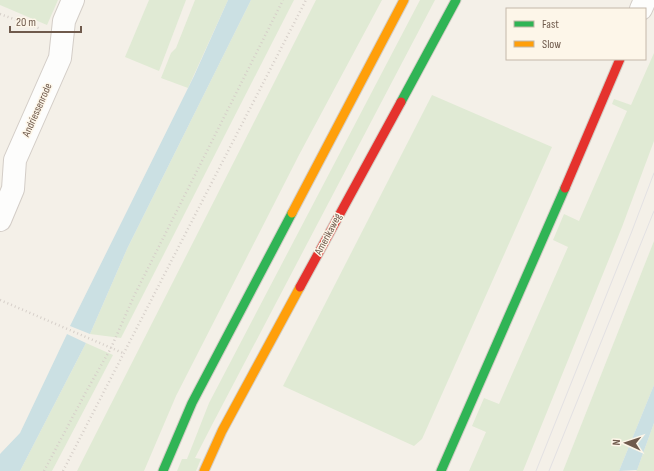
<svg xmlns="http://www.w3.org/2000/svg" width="654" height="471" font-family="'Sofia Sans Condensed',sans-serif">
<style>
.green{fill:#e0ead4}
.water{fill:#cbe0e3}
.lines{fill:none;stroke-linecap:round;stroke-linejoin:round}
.street-casing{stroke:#d3cdc7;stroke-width:24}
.fast-casing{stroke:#d3cdc5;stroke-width:11}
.slow-casing{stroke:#d3cdc5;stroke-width:11}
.jam-casing{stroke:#d3cdc5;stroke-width:11}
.path{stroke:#d6cfc9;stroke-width:2.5;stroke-dasharray:1 3;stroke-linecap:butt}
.street{stroke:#fdfdfc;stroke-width:22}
.fast{stroke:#30b455;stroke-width:9}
.slow{stroke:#ff9f0a;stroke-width:9}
.jam{stroke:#e5322d;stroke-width:9}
.tram{stroke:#e3e1e3;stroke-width:1}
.labels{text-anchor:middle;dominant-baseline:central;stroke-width:3;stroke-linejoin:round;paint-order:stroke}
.street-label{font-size:11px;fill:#6f5a4c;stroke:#fdf6e9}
</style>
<rect width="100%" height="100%" fill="#f4f0e8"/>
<g class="green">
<polygon points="0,0 58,0 47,25 0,5"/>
<polygon points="149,0 186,0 159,71 125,57"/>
<polygon points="195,0 228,0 188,88 161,78 171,53 176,48"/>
<polygon points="251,0 294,0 121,338 90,334 127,249"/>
<polygon points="316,0 382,0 299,155 176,396 144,471 77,471"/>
<polygon points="420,0 435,0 213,423 195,458 201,459 196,471 177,471 182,459 187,459 209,403"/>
<polygon points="654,53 654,141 622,227 523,471 469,471 486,432 472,426 484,398 499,404 568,247 553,240 564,214 579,221 627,111 612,104 614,99 631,105"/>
<polygon points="432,95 552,147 422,439 414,446 283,386"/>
<polygon points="654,241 654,385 619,471 563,471"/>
<polygon points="86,343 113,355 52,471 20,471"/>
<polygon points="654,423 654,471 636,471 637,470"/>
</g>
<g class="water">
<polygon points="228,0 251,0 127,249 90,334 70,326 194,76"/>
<polygon points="67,334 86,343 20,471 0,471 0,454 20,433"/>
<polygon points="654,385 654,423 637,470 619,471"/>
</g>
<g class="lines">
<g class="street-casing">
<g id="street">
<polyline points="641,9 645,0"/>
<polyline points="0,220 13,189 15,160 60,58 64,21 73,0"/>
</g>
</g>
<g class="fast-casing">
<g id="fast">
<polyline points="401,102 456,0"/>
<polyline points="163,471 192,403 292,213"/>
<polyline points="441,471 565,188"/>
</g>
</g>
<g class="slow-casing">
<g id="slow">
<polyline points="292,213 404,0"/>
<polyline points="204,471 222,431 300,287"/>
</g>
</g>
<g class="jam-casing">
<g id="jam">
<polyline points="565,188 620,59"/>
<polyline points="300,287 401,102"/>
</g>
</g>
<g class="path">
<polyline points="0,14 41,29"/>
<polyline points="0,300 123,353"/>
<polyline points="44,471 87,390 111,348 134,296 283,0"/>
<polyline points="63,471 306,0"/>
</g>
<use href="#street" class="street"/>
<use href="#fast" class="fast"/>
<use href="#slow" class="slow"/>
<use href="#jam" class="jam"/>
<g class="tram">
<polyline points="536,471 632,231 654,173"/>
<polyline points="549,471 654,211"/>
</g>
</g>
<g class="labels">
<g class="street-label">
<text transform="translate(37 110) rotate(-66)">Andriessenrode</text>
<text transform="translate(328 234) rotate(-62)">Amerikaweg</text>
</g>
</g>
<rect x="506" y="8" width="140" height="52" fill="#fdf6e9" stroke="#c4b8aa"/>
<rect x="514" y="21" width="20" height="6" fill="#30b455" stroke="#c4b8aa"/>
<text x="542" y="28" font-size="12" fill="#6f5a4c">Fast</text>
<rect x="514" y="41" width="20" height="6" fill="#ff9f0a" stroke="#c4b8aa"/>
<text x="542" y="48" font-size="12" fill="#6f5a4c">Slow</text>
<g transform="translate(626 443) rotate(273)" stroke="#fdf6e9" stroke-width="3" paint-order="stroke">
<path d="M0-3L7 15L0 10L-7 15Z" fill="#6f5a4c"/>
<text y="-6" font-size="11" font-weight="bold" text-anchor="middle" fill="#6f5a4c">N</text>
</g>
<path d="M10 26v6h71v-6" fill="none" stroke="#6f5a4c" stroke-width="2"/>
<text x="16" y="26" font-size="12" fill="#6f5a4c" stroke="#fdf6e9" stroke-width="3" paint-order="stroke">20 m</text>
</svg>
